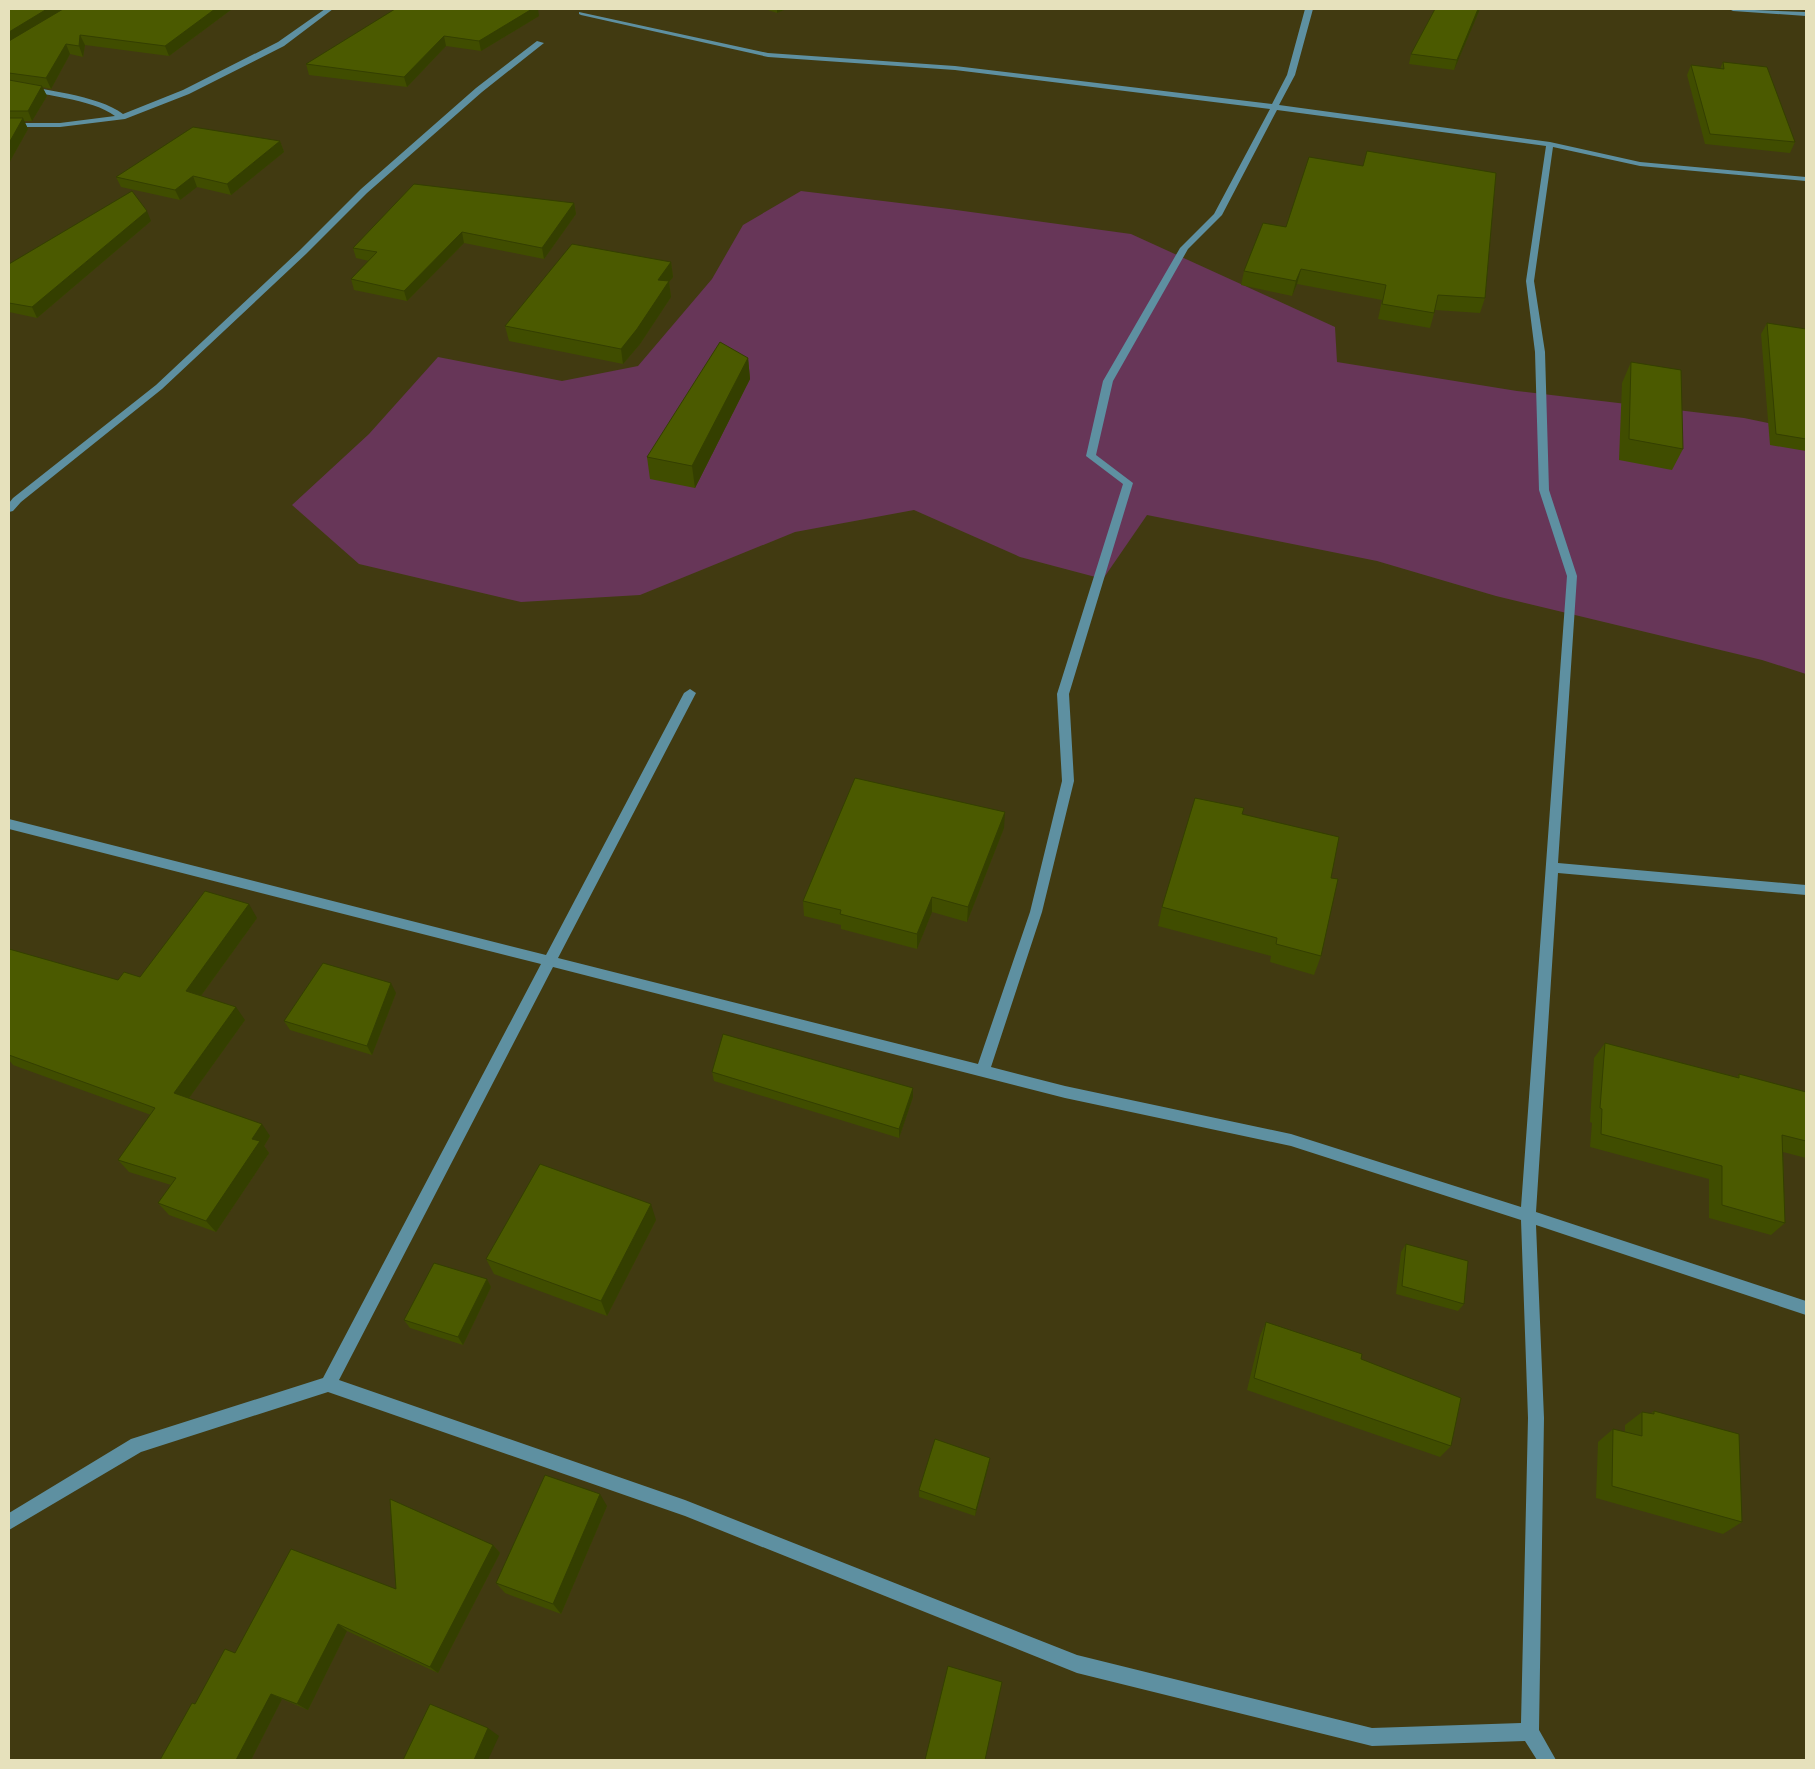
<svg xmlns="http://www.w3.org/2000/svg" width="1815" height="1769" font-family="'Noto Sans',sans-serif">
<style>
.green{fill:#673658}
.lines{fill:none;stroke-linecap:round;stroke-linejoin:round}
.minor{fill:#5e90a1;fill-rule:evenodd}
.wall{fill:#404d00}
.shaded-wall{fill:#343f00}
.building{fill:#4b5a00;stroke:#343f00}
</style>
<rect width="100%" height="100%" fill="#413a11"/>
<polygon class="green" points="801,191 949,209 1131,234 1335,327 1337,362 1517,391 1744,418 1806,431 1806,674 1762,660 1496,596 1377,561 1147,515 1103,579 1020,557 914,510 795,532 640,595 521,602 359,564 292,505 369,434 438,357 562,381 638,366 712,279 743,225"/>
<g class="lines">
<g class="minor">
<path d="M325,9H333L284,46L189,94L125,119L60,127H9V123H60L115,116C93,99 38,94 9,88V84C40,89 98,95 123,114L183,90L278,42Z"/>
<path d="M1305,9H1313L1295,75L1279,105L1550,142L1640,162L1806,177V181L1640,166L1553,147L1534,281L1545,352L1549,490L1577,576L1558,863L1806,885V895L1558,873L1536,1212L1806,1301V1315L1536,1225L1544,1418L1539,1730L1556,1760H1537L1525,1741L1372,1746L1077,1673L685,1516L328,1392L141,1452L9,1530V1513L131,1439L323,1378L541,964L9,829V819L546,955L684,693L690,689L696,693L558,958L978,1064L1030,912L1062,781L1057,694L1123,484L1086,456L1103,381L1180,248L1214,214L1270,109L955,70L768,57L581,15L579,14V12L768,53L955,66L1272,104L1287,75ZM1277,110L1546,146L1526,281L1535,352L1539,490L1567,576L1521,1207L1291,1134L1065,1086L991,1067L1042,912L1074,781L1069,694L1133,483L1096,455L1113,381L1188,249L1222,215ZM553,967L1065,1098L1291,1146L1521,1220L1528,1418L1521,1723L1372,1728L1077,1655L685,1500L339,1380Z"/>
<polygon points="1729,9 1806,12 1806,16 1733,11"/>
<polygon points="537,41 544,43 482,92 367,193 306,254 162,389 21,502 13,511 9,512 9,503 13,498 156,385 300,250 361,189 476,88"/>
</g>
</g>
<g class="wall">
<polygon points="9,9 232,9 169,56 85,45 83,57 70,54 51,89 42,87 47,96 32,121 24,121 28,129 9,163"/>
<polygon points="765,9 786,9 777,13"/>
<polygon points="1435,9 1480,9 1454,70 1409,64 1411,54"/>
<polygon points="539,16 481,51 446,46 407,87 309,75 306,64"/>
<polygon points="1723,62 1795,142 1790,153 1705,144 1687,75 1691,65 1720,69"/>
<polygon points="280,141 284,152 231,195 197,187 180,200 121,187 116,177"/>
<polygon points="574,203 576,214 544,259 464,243 407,301 354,290 351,279 369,261 356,258 353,248"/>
<polygon points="151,221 37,318 9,312 9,264"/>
<polygon points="1263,223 1485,298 1480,313 1435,310 1430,328 1378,319 1382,300 1297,284 1292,296 1241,285 1244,271"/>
<polygon points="671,262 673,277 669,282 671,297 640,344 623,364 509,341 505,326"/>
<polygon points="1767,323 1806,329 1806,451 1770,445 1761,334"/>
<polygon points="748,358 750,379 695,488 650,479 647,457"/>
<polygon points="1631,362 1683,449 1672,470 1619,460 1622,383"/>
<polygon points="1242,814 1331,878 1321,956 1314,975 1270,962 1271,956 1158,926 1162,907"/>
<polygon points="1004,828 967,922 932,912 917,949 841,929 841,925 804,916 803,901"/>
<polygon points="257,918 201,996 245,1020 189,1098 270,1136 264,1146 269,1153 216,1232 169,1215 158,1203 171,1185 129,1172 118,1160 151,1115 13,1065 9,1060 9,949 118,980 140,977"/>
<polygon points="396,993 372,1055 290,1030 284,1021"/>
<polygon points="1605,1043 1737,1077 1739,1074 1806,1092 1806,1158 1783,1152 1785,1223 1771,1235 1709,1218 1709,1179 1590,1147 1592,1123 1590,1122 1594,1058"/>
<polygon points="712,1072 913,1088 913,1097 899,1138 714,1081"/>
<polygon points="656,1220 607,1316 494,1274 486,1259"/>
<polygon points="1406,1244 1464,1304 1458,1311 1396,1294 1401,1252"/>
<polygon points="487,1279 491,1287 463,1345 410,1328 404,1320"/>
<polygon points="1266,1322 1451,1446 1440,1457 1247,1390 1260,1336"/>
<polygon points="1654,1411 1742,1522 1723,1534 1596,1498 1598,1442 1613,1429 1625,1432 1625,1425 1642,1412 1650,1414"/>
<polygon points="989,1464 975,1516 919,1497 919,1490"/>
<polygon points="607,1506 561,1614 505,1593 496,1583"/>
<polygon points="493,1545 500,1553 438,1673 347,1631 308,1710 282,1699 251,1760 160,1760 195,1704 396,1589"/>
</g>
<g class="shaded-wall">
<polygon points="47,9 68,9 9,45 9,32"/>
<polygon points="215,9 232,9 169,56 165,46"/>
<polygon points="532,9 538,9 539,16 481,51 479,41"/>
<polygon points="777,9 786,9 777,13"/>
<polygon points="1478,9 1480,9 1454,70 1457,60"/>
<polygon points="80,35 85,45 83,57 79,46"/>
<polygon points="444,36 446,46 407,87 404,77"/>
<polygon points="66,44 70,54 51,89 46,78"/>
<polygon points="42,86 47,96 32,121 28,111"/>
<polygon points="23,118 28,129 9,163 9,143"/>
<polygon points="280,141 284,152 231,195 227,184"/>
<polygon points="193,176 197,187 180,200 175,190"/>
<polygon points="574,203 576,214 544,259 542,248"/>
<polygon points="147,211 151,221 37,318 32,307"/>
<polygon points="462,232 464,243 407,301 404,291"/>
<polygon points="671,262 673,277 669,282 671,297 640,344 623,364 621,349 658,280"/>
<polygon points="1301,269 1297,284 1292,296 1296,281"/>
<polygon points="748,358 750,379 695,488 692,466"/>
<polygon points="1005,812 1004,828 967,922 968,907"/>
<polygon points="932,897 932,912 917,949 917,934"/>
<polygon points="249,904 257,918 195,1004 186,991"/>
<polygon points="391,983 396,993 372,1055 367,1046"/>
<polygon points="236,1007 245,1020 184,1105 174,1093"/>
<polygon points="913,1088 913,1097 899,1138 899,1129"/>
<polygon points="262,1124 270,1136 264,1146 269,1153 216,1232 206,1221 252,1139"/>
<polygon points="651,1204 656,1220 607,1316 601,1301"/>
<polygon points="487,1279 491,1287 463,1345 458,1337"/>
<polygon points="990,1458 989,1464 975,1516 976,1510"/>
<polygon points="600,1494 607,1506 561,1614 553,1604"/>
<polygon points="493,1545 500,1553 438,1673 430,1667"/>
<polygon points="338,1624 347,1631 308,1710 297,1704"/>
<polygon points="271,1694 282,1699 251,1760 236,1760"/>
<polygon points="488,1728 499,1736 488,1760 474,1760"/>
</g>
<g class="building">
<polygon points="9,9 47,9 9,32"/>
<polygon points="63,9 215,9 165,46 80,35 79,46 66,44 46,78 9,73 9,41"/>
<polygon points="395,9 532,9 479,41 444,36 404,77 306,64"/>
<polygon points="1435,9 1478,9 1457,60 1411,54"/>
<polygon points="1723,62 1767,67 1795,142 1710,134 1691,65 1724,69"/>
<polygon points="9,80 42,86 28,111 9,111"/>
<polygon points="9,118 23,118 9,143"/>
<polygon points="193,127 280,141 227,184 193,176 175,190 116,177"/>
<polygon points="1367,151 1496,173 1485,298 1438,295 1434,313 1382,304 1386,285 1301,269 1296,281 1244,271 1263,223 1286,227 1309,157 1363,166"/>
<polygon points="414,184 574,203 542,248 462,232 404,291 351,279 377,252 353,248"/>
<polygon points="132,191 147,211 32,307 9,303 9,264"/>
<polygon points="572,244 671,262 658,280 669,281 637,329 621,349 505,326"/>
<polygon points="1767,323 1806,329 1806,439 1776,434"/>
<polygon points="720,342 748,358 692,466 647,457"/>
<polygon points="1631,362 1681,370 1683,449 1629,439"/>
<polygon points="855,778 1005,812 968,907 932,897 917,934 840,914 841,910 803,901"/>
<polygon points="1195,798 1244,808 1242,814 1339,837 1331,878 1338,879 1321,956 1276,944 1277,938 1162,907"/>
<polygon points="205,891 249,904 186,991 236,1007 174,1093 262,1124 252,1139 260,1141 206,1221 158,1203 176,1178 118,1160 155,1108 9,1055 9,949 118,980 124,972 140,977"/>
<polygon points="323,963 391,983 367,1046 284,1021"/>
<polygon points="723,1034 913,1088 899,1129 712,1072"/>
<polygon points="1605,1043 1739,1078 1739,1074 1806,1092 1806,1141 1782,1135 1785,1223 1722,1205 1722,1166 1601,1134 1602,1109 1600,1108"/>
<polygon points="540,1164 651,1204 601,1301 486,1259"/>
<polygon points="1406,1244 1468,1261 1464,1304 1402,1286"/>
<polygon points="434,1263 487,1279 458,1337 404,1320"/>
<polygon points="1266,1322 1362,1354 1361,1359 1461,1398 1451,1446 1254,1378"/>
<polygon points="1654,1411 1739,1434 1742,1522 1612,1486 1613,1429 1642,1436 1642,1412 1654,1414"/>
<polygon points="935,1439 990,1458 976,1510 919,1490"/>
<polygon points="545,1475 600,1494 553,1604 496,1583"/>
<polygon points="390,1499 493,1545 430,1667 338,1624 297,1704 271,1694 236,1760 160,1760 192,1703 195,1704 225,1649 235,1653 291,1549 396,1589"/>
<polygon points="948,1666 1002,1682 985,1760 925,1760"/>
<polygon points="430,1704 488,1728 474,1760 403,1760"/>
</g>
<rect width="1815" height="1769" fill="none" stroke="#e6e1bc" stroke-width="20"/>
</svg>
